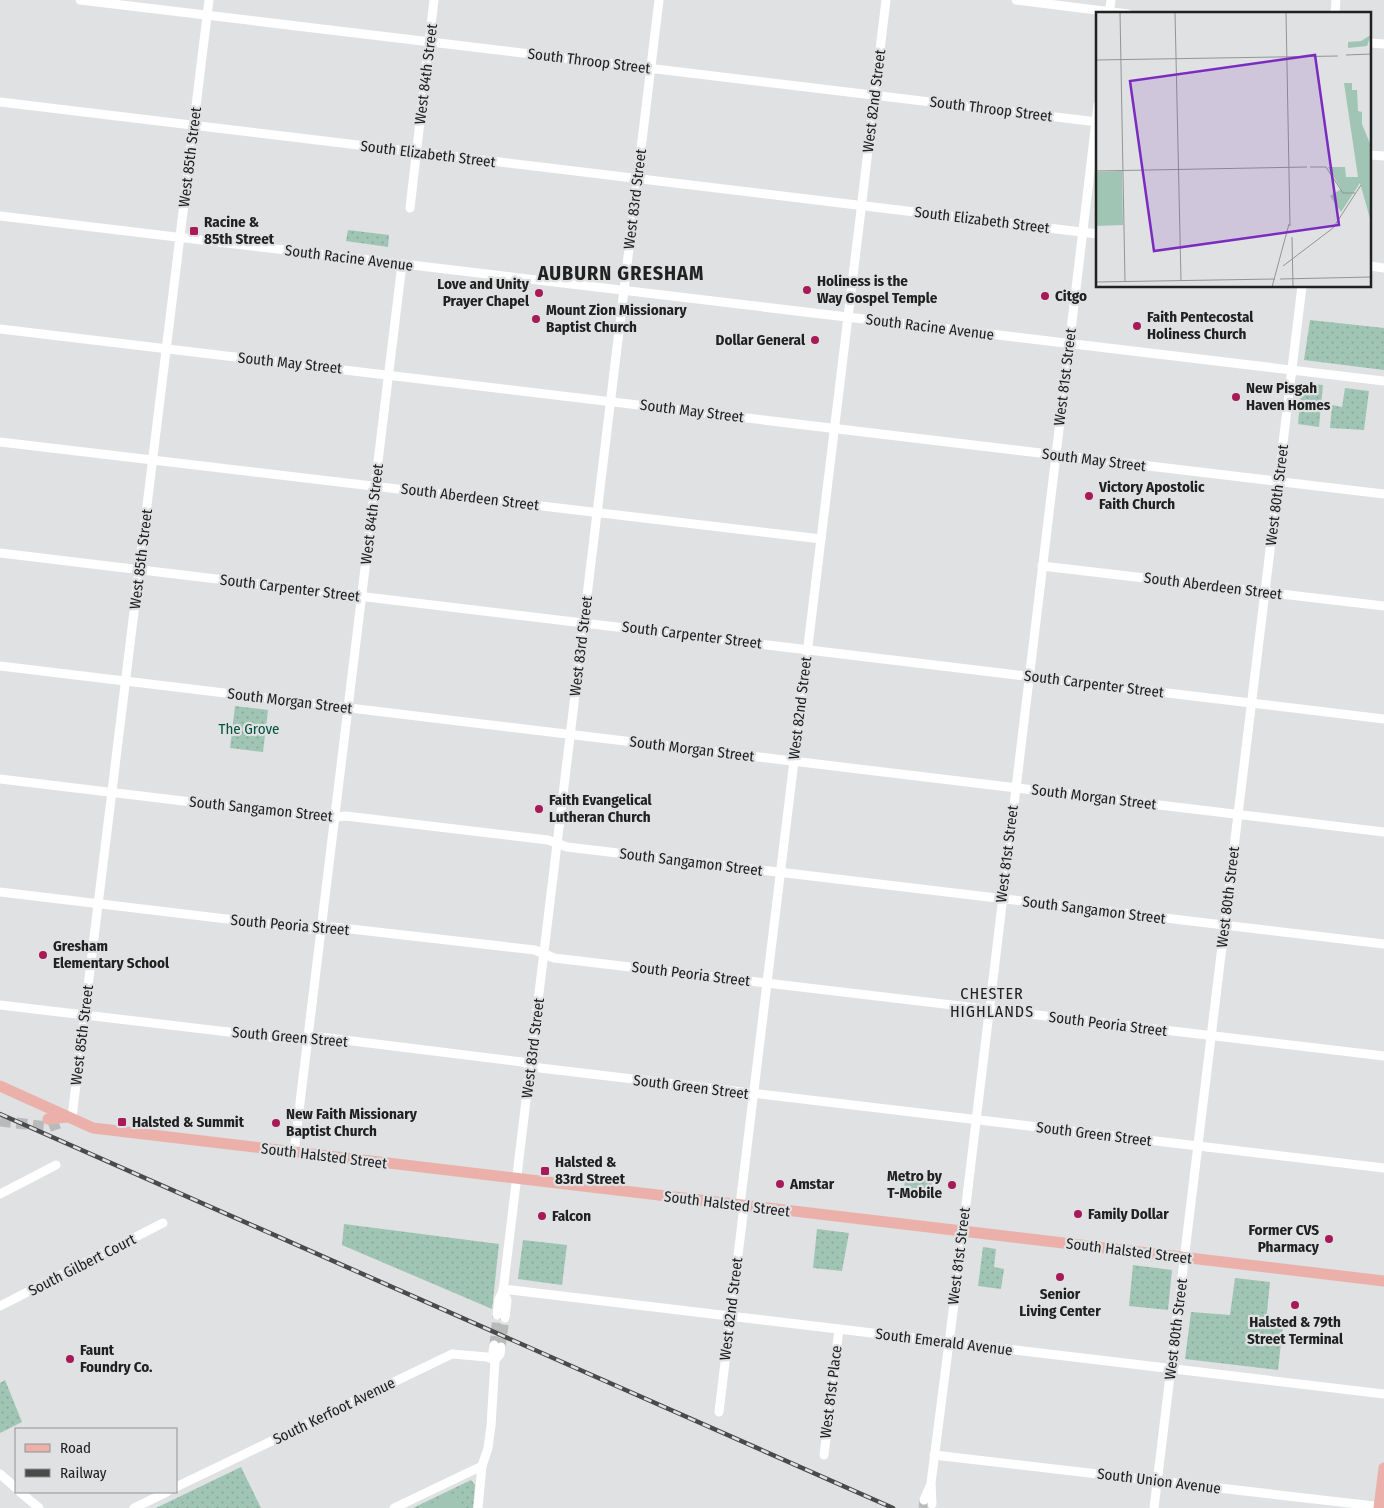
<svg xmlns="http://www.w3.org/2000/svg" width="1384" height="1508" font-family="'Fira Sans Condensed',sans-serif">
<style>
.grass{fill:url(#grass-dots)}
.pitch{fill:#a1c5b4}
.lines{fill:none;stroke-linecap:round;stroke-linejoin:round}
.minor-tunnel{stroke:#b9bbbb;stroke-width:9;stroke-dasharray:9 4.5;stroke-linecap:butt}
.major-tunnel{stroke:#b9bbbb;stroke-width:11;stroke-dasharray:11 5.5;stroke-linecap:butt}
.minor{stroke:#fff;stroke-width:9}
.major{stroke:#ecb0aa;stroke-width:11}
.rail-casing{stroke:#494b4b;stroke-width:4.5}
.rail{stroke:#dfe1e2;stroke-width:2.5;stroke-dasharray:8;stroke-linecap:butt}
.poi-dot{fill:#a81957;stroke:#dfe1e2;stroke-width:2}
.labels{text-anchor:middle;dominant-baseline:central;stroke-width:4.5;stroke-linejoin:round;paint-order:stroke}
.street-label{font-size:15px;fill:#202121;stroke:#dfe1e2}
.poi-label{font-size:15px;font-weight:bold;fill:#202121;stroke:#dfe1e2;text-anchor:start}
.park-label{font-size:15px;fill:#03543b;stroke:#dfe1e2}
.neighbourhood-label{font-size:16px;letter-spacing:1px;fill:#202121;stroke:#dfe1e2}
.district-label{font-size:20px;font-weight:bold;letter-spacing:1px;fill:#202121;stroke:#dfe1e2}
.inset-road{fill:none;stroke:#939495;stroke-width:1}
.view{fill:#7b2cbf;fill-opacity:0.15;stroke:#7b2cbf;stroke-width:2.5}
.inset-edge{fill:none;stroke:#202121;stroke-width:2.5}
</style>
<defs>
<pattern id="grass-dots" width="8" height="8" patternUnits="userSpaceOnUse" patternTransform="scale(1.25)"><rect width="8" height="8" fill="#a1c5b4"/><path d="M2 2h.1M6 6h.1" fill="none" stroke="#8aa99a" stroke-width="1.8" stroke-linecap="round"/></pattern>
</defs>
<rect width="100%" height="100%" fill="#dfe1e2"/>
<g class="grass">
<polygon points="348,230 389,235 388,247 346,241"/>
<polygon points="1310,320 1384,328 1384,370 1304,360"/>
<polygon points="1302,383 1323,385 1319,427 1298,424"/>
<polygon points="1345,388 1369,391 1364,430 1330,428 1332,405 1342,407"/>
<polygon points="235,706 268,710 263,752 230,748"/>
<polygon points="906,1171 933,1174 931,1192 904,1189"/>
<polygon points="344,1224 499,1244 492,1309 342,1245"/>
<polygon points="817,1229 849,1233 842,1271 813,1268"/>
<polygon points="523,1240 567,1245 562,1285 518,1279"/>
<polygon points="983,1247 996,1249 994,1267 1004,1269 1001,1289 978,1286"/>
<polygon points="1133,1265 1172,1270 1168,1310 1129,1306"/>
<polygon points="1235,1278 1270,1282 1266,1322 1283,1325 1278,1370 1185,1359 1191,1312 1230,1315"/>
<polygon points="5,1380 22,1422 0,1433 0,1383"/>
<polygon points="241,1467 261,1508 156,1508"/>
<polygon points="471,1480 475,1485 473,1508 413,1508"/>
</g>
<polygon class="pitch" points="456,1493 461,1508 420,1508"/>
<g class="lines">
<g class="minor-tunnel">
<polyline points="494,1345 497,1315"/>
<polyline points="501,1347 505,1318"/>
<polyline points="923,1508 924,1500"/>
</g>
<polyline class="major-tunnel" points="0,1121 48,1127 59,1123"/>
<g class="minor">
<polyline points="80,0 1098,122"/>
<polyline points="1016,0 1128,14"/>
<polyline points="1109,14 1111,0"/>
<polyline points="1335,14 1336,0"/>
<polyline points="1370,43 1384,44"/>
<polyline points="0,102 857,205"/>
<polyline points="1370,155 1384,156"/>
<polyline points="862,201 886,0"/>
<polyline points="865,206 1098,234"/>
<polyline points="410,208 434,0"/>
<polyline points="0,216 1384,381"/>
<polyline points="1370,266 1384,268"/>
<polyline points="0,329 1384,494"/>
<polyline points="0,442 821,539"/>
<polyline points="0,553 1384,719"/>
<polyline points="1042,566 1384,606"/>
<polyline points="0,666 1384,832"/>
<polyline points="0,779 324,818 346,816 548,840 567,847 1384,944"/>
<polyline points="0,892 310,929 333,927 535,950 554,958 1384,1056"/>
<polyline points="0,1005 296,1040 320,1037 522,1062 540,1068 1384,1168"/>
<polyline points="72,1117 209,0"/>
<polyline points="294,1152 402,264"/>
<polyline points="0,1194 56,1165"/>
<polyline points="740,1205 861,210"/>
<polyline points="503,1289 1384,1394"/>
<polyline points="503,1291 507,1300 505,1318"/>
<polyline points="0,1306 163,1223"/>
<polyline points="497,1315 499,1299 503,1291 659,0"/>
<polyline points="495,1360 500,1354 501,1347"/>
<polyline points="719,1412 744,1206"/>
<polyline points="824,1455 839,1329"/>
<polyline points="934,1455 1383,1507"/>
<polyline points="0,1474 16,1488"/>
<polyline points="176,1487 452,1354 487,1357 495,1360"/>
<polyline points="20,1492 39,1508"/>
<polyline points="924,1500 930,1486"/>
<polyline points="932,1504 931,1483 956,1288 1098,105"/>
<polyline points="134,1508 167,1492"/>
<polyline points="394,1508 482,1466"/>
<polyline points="478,1508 482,1466 488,1448 491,1426 495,1360 493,1352 494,1345"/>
<polyline points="1154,1508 1302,286"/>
</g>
<g class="major">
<polyline points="0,1086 93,1128 1384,1281"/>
<polyline points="48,1119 67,1117"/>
<polyline points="1379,1508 1384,1468"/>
</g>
<g class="rail-casing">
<polyline id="rail" points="0,1114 893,1508"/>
</g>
<use href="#rail" class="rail"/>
</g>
<g class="poi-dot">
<rect x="189" y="226" width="10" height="10" rx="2.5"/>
<circle cx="807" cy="290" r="5"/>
<circle cx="539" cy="293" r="5"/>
<circle cx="1045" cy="296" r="5"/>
<circle cx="536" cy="319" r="5"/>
<circle cx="1137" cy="326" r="5"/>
<circle cx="815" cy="340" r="5"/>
<circle cx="1236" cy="397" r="5"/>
<circle cx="1089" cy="496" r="5"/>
<circle cx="539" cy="809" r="5"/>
<circle cx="43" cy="955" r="5"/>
<rect x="117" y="1117" width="10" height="10" rx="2.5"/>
<circle cx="276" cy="1123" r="5"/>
<rect x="540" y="1166" width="10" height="10" rx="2.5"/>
<circle cx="780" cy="1184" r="5"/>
<circle cx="952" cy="1185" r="5"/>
<circle cx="1078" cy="1214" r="5"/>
<circle cx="542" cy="1216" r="5"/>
<circle cx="1329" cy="1239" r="5"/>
<circle cx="1060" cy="1277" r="5"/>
<circle cx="1295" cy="1305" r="5"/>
<circle cx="70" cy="1359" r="5"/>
</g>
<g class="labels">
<g class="street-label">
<text transform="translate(589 61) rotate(7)">South Throop Street</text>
<text transform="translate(426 74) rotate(-83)">West 84th Street</text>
<text transform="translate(874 101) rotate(-83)">West 82nd Street</text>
<text transform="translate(991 109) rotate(7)">South Throop Street</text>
<text transform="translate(428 154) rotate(7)">South Elizabeth Street</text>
<text transform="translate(190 157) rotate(-83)">West 85th Street</text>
<text transform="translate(635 199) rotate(-83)">West 83rd Street</text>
<text transform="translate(982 220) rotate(7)">South Elizabeth Street</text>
<text transform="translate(349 258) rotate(7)">South Racine Avenue</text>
<text transform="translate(930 327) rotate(7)">South Racine Avenue</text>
<text transform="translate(290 363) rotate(6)">South May Street</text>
<text transform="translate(1065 377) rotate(-83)">West 81st Street</text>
<text transform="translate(692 411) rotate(7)">South May Street</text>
<text transform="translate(1094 460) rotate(7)">South May Street</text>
<text transform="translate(1277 495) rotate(-83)">West 80th Street</text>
<text transform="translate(470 497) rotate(7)">South Aberdeen Street</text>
<text transform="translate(372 514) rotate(-83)">West 84th Street</text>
<text transform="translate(141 559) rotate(-83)">West 85th Street</text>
<text transform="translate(1213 586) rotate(7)">South Aberdeen Street</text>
<text transform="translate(290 588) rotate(7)">South Carpenter Street</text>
<text transform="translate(692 635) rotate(7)">South Carpenter Street</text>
<text transform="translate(581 646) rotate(-83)">West 83rd Street</text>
<text transform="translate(1094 684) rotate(7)">South Carpenter Street</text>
<text transform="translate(290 701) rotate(7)">South Morgan Street</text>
<text transform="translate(800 708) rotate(-83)">West 82nd Street</text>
<text transform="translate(692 749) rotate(7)">South Morgan Street</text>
<text transform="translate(1094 797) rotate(7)">South Morgan Street</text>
<text transform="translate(261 809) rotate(6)">South Sangamon Street</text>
<text transform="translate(1007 854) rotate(-83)">West 81st Street</text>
<text transform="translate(691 862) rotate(7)">South Sangamon Street</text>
<text transform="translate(1228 897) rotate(-83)">West 80th Street</text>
<text transform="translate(1094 910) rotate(7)">South Sangamon Street</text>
<text transform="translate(290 925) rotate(5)">South Peoria Street</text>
<text transform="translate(691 974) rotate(7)">South Peoria Street</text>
<text transform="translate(1108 1024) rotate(7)">South Peoria Street</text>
<text transform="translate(82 1035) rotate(-83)">West 85th Street</text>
<text transform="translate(290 1037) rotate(5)">South Green Street</text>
<text transform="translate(533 1048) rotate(-83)">West 83rd Street</text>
<text transform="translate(691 1087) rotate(7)">South Green Street</text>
<text transform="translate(1094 1134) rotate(7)">South Green Street</text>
<text transform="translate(324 1156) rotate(7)">South Halsted Street</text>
<text transform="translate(727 1204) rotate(7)">South Halsted Street</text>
<text transform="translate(1129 1251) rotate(7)">South Halsted Street</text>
<text transform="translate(959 1256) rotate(-83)">West 81st Street</text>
<text transform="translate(82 1265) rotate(-27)">South Gilbert Court</text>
<text transform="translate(731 1309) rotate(-83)">West 82nd Street</text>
<text transform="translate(1176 1329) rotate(-83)">West 80th Street</text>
<text transform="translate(944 1342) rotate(7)">South Emerald Avenue</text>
<text transform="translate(831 1392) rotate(-83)">West 81st Place</text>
<text transform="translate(334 1411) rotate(-26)">South Kerfoot Avenue</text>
<text transform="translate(1159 1481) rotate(7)">South Union Avenue</text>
</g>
<g class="poi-label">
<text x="204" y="222">Racine &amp;<tspan x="204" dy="17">85th Street</tspan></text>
<text x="817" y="281">Holiness is the<tspan x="817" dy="17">Way Gospel Temple</tspan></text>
<text x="529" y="284" text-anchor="end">Love and Unity<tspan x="529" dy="17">Prayer Chapel</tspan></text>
<text x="1055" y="296">Citgo</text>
<text x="546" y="310">Mount Zion Missionary<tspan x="546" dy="17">Baptist Church</tspan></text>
<text x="1147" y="317">Faith Pentecostal<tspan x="1147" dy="17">Holiness Church</tspan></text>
<text x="805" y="340" text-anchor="end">Dollar General</text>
<text x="1246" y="388">New Pisgah<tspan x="1246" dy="17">Haven Homes</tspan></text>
<text x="1099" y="487">Victory Apostolic<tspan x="1099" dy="17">Faith Church</tspan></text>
<text x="549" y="800">Faith Evangelical<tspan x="549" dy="17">Lutheran Church</tspan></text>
<text x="53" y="946">Gresham<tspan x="53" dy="17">Elementary School</tspan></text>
<text x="286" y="1114">New Faith Missionary<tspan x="286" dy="17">Baptist Church</tspan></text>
<text x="132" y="1122">Halsted &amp; Summit</text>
<text x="555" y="1162">Halsted &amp;<tspan x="555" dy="17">83rd Street</tspan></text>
<text x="942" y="1176" text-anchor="end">Metro by<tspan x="942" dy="17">T-Mobile</tspan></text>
<text x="790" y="1184">Amstar</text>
<text x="1088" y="1214">Family Dollar</text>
<text x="552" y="1216">Falcon</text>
<text x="1319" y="1230" text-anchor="end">Former CVS<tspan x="1319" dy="17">Pharmacy</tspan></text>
<text x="1060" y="1294" text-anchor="middle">Senior<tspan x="1060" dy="17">Living Center</tspan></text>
<text x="1295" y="1322" text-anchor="middle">Halsted &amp; 79th<tspan x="1295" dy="17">Street Terminal</tspan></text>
<text x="80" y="1350">Faunt<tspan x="80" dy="17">Foundry Co.</tspan></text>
</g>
<g class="park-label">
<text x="249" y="729">The Grove</text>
</g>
<g class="neighbourhood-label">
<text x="992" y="993">CHESTER<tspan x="992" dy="18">HIGHLANDS</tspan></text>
</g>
<g class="district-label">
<text x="621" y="273">AUBURN GRESHAM</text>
</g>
</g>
<g transform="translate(1096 12)">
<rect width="275" height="275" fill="#dfe1e2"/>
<path d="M275,23L271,34L252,36V30L265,29ZM248,71H256V78H261L262,99L266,100V112L275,134V210L264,171L245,200L234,184L245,177L232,155H249L250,165H262ZM26,159L27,213L0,214V160Z" fill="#a1c5b4"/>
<path class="inset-road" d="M24,0L29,270M79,0L85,269M190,0L194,214M250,43L275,42M0,48L242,44M214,155H230L247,181H259M0,159L211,155M196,225L197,275M187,254L237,216L265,173M184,267L275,265M0,270L179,267M176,275L193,212"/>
<path class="view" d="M219,43L243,213L58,239L34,69Z"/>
<rect width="275" height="275" class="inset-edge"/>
</g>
<rect x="15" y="1428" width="162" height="65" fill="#dfe1e2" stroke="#939495"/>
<rect x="25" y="1444" width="25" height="8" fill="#ecb0aa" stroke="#939495"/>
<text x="60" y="1453" font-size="15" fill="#202121">Road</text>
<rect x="25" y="1469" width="25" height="8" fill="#494b4b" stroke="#939495"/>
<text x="60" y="1478" font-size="15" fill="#202121">Railway</text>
</svg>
